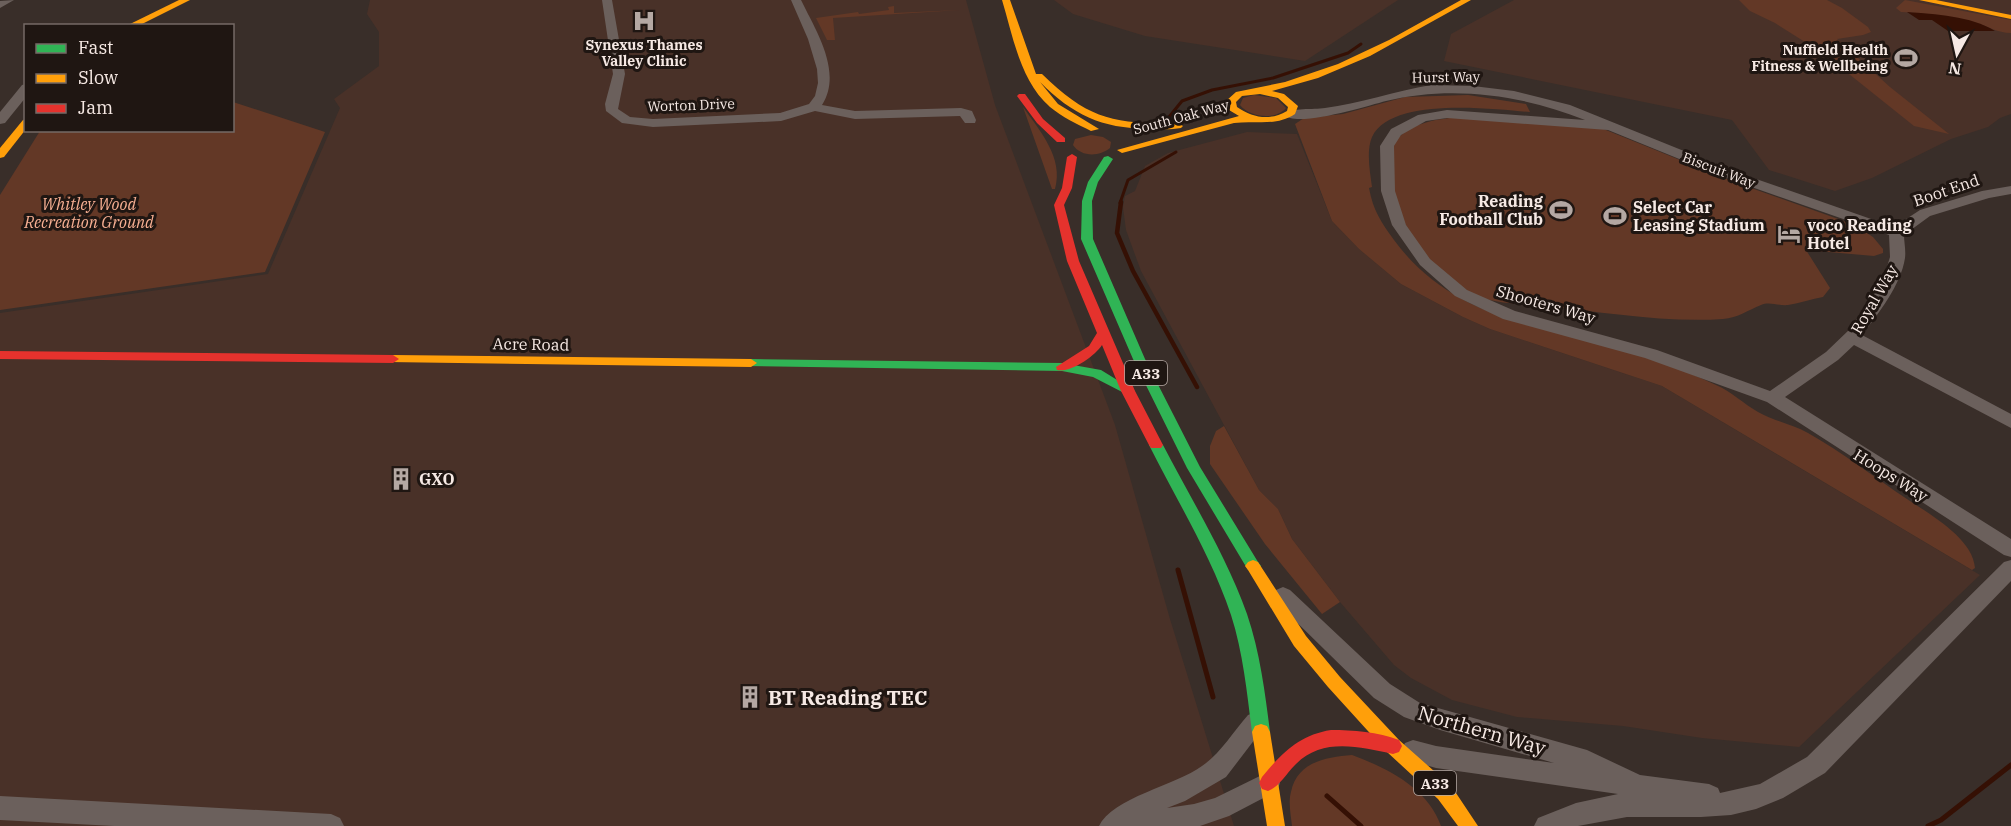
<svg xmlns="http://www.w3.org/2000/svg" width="2011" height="826" font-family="'IBM Plex Serif',serif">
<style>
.built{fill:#493128}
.green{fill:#633826}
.water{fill:#351004}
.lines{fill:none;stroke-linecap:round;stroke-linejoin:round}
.stream-far2{stroke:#351004;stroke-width:3}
.stream-far1{stroke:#351004;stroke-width:4.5}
.stream{stroke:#351004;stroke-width:5}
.street{fill:#6b605c;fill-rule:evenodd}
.fast{fill:#30b455;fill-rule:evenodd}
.slow{fill:#ff9f0a;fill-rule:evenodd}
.jam{fill:#e5322d;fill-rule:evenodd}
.labels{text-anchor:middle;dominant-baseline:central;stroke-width:6;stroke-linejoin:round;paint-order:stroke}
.far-poi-label{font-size:14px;font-weight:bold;fill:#f6e9e4;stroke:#1f1612}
.far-street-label{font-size:14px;fill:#f6e9e4;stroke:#1f1612}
.shield{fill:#1f1612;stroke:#b6aaa5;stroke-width:1.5}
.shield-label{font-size:15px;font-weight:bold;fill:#f6e9e4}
.street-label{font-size:16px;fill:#f6e9e4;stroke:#1f1612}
.poi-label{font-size:16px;font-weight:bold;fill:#f6e9e4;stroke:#1f1612;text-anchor:start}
.park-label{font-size:16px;font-style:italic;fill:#f7af92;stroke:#1f1612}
.near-poi-label{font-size:20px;font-weight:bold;fill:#f6e9e4;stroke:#1f1612;text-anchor:start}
.near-street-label{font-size:20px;fill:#f6e9e4;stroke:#1f1612}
</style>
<rect width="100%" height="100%" fill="#392e29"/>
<g class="built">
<polygon points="370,0 966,0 995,105 1115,425 1170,619 1234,826 0,826 0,313 268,274 340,108 334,99 379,66 379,32 367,14"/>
<polygon points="1054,0 1398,0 1305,61 1145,36 1073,14"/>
<polygon points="1514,0 2011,0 2011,114 2000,118 1988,127 1951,139 1872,178 1835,191 1769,170 1732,120 1444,61 1451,34"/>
<polygon points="1247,132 1297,134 1332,221 1359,249 1401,284 1463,317 1490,329 1662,386 1980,575 1799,747 1702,738 1623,726 1517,717 1452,700 1411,678 1394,665 1340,602 1292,539 1278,509 1259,490 1141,271 1126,230 1123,207 1125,196 1135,191 1145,166 1168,153"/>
</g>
<g class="green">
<polygon points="1739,0 1827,0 1842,8 1868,27 1871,32 1863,35 1837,39 1890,87 1949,134 1914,126 1824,54 1775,23 1750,11"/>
<path d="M1905,0L2011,20V33C1997,33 1989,26 1975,23C1951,17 1926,13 1901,12L1896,8Z"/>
<polygon points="894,6 894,13 960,10 833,18 835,40 827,40 816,18 858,12 859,14 889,10 888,7"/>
<path d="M1254,95L1276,98L1286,108C1275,121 1249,117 1240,105L1243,98Z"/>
<path d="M1468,95L1526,104L1530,112C1494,109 1391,96 1372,137C1366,151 1370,172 1372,187L1369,188C1373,210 1381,222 1394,240C1444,308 1515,322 1592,342C1633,353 1677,366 1716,385C1732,392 1744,404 1758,412C1774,421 1792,424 1808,433C1842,452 1874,477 1907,499C1929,514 1973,538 1975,568L1972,570L1662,386L1490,329L1463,317L1401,284L1359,249L1332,221L1295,124L1304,118L1343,114L1405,97Z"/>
<polygon points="233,102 325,132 265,272 0,310 0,195 40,131 232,130"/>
<path d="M1023,107C1040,131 1064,158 1055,189H1052Z"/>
<path d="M1460,117L1601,128L1737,183L1855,225L1873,237L1883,249V253L1874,256L1806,250L1830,288L1823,297C1812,299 1800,303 1788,305C1779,306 1769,301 1761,305C1748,310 1738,318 1723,319C1666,323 1602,312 1546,306C1526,304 1501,304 1482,298C1432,279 1389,220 1393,166C1393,158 1392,146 1397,139C1413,122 1438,119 1460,117Z"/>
<path d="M1091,135L1103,137L1111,142L1110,148C1099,157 1081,157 1073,145L1075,139Z"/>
<polygon points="1224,426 1259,490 1278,509 1292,539 1340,602 1322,614 1265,544 1210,464 1210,446 1216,431"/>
<path d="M1352,755C1387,768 1428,788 1441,826H1292C1291,816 1288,802 1291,792C1297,762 1326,757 1352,755Z"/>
</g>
<path class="water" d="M1907,12C1935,14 1971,16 1995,31H1948L1932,20H1919Z"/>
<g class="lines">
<g class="stream-far2">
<polyline points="1169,117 1182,101 1212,90 1273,78 1348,53 1361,44"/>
<polyline points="1120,203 1128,180 1176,152"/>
</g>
<polyline class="stream-far1" points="1121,202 1117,233 1133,271 1197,387"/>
<g class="stream">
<polyline points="1178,570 1213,697"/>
<polyline points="1327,796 1361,826"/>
<polyline points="1928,826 1941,820 2011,765"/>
</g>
<g class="street">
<polygon points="14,0 0,8 0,1"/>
<path d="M602,0H612L625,74L618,109L630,117L653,119L780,113L809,104L815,96L818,83L817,69L808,39L791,0H801C816,31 843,72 822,105L855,111L961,108L972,111L976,120L975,123H965L960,116L855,119L815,111L781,121L653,127L622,123L606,111L605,104L613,74Z"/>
<polygon points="26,84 26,97 5,123 0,124 0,112 22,85"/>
<path d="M1431,85L1473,86L1514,91L1570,105L1736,172L1894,227L1920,210L1982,191L2011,186V194L1989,198L1930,216L1904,235C1904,242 1906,250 1905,258C1901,285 1878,314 1862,335L2011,414V428L1854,345L1838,360L1785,397L2011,539V557L2004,555L1767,402L1645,358L1503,319L1455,296L1420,265L1392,225L1381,191L1380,146L1391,129L1418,115L1447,110L1585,120C1523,95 1452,85 1386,101C1367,106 1297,128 1284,115C1292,107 1313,110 1325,108C1358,104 1396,91 1431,85ZM1447,118L1608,130L1726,178L1889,235L1890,257L1886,270L1873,295L1850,329L1826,352L1770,391L1657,350L1515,311L1467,290L1430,259L1406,225L1395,191L1394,146L1401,135L1426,121Z"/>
<polygon points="2011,560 2011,581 1825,773 1783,798 1756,809 1731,815 1701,817 1627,817 1578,826 1534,826 1538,818 1576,803 1618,794 1436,768 1405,759 1401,751 1405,743 1413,740 1436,746 1554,763 1440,730 1404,717 1374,698 1276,602 1272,596 1276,590 1283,587 1290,590 1390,684 1420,703 1587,750 1640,775 1709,784 1718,788 1720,793 1760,784 1807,757 2004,562"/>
<path d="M1256,712L1264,715L1268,722L1226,777L1185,801L1167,808L1194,804L1215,798L1268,772L1277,775L1280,783L1277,791L1229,816L1200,826H1099C1112,798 1176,785 1202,766C1220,754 1233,732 1248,715Z"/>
<polygon points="0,796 331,814 340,818 344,826 114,826 0,820"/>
</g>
<g class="fast">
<polygon points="1108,156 1113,159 1098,182 1092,201 1093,239 1145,359 1200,467 1258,562 1261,566 1258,570 1253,572 1248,570 1187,468 1133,359 1081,239 1082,201 1088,182 1104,157"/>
<polygon points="751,359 1062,363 1101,370 1135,391 1128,395 1093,377 1062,371 746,366 745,363 746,360"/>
<path d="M1156,440L1163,445C1192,501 1226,555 1247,614C1260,652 1265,693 1270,732L1267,738L1261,740L1255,738L1252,732C1247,693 1243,652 1231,615C1211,555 1177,501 1149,445Z"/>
</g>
<g class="slow">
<polygon points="179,0 190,0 138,26 126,26"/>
<path d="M1002,0H1010L1036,74H1042C1089,120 1114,124 1178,123L1183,126L1181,128C1171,130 1159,129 1148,129C1101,128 1073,115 1040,82L1058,104L1099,129L1091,131C1077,124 1062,117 1050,107C1020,81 1013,36 1002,0Z"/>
<path d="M1461,0H1471L1370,56L1318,78L1272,91L1284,94L1298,106L1295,114C1275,127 1256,120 1234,123L1122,153L1117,150L1239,116L1229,110L1226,101L1236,92L1285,82L1338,64L1389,40ZM1260,94L1278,98L1288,107L1287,111C1270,121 1253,118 1237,107L1236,102L1242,96Z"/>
<polygon points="1919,0 1936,0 2011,15 2011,19"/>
<polygon points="26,119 26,129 4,157 0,158 0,148 23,120"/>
<polygon points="393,355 751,359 757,363 751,367 388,362 387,359"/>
<polygon points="1253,560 1258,562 1306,636 1340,677 1399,740 1452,787 1478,826 1458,826 1438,799 1387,752 1328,687 1294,646 1248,570 1245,566 1248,562"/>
<polygon points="1261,724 1267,726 1270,732 1285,826 1267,826 1252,732 1255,726"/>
</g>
<g class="jam">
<polygon points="1019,94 1025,94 1043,119 1065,138 1065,142 1057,142 1037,123 1017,96"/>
<path d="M1072,154L1077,157L1072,188L1064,205L1079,261L1135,391L1163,445L1161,448H1151L1149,445L1121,391L1102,345C1095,356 1071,373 1057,370L1056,367L1089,346L1097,333L1067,261L1054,205L1062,188L1067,157Z"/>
<polygon points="0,351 393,355 399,359 393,363 0,359"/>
<path d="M1331,730C1353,730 1378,732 1399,740L1402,746L1399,752L1393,754C1359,747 1322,737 1295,765C1286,774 1279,787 1268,791L1262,789L1259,783L1262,777C1282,753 1299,735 1331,730Z"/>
</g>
</g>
<defs>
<g id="hospital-bare" transform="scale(1.8)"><path d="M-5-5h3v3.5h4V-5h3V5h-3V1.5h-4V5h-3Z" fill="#b4a8a3" stroke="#1f1612" stroke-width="2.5" paint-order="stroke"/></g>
<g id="stadium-bare" transform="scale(1.8)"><path d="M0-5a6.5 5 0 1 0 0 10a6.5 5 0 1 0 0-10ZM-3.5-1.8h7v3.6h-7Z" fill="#b4a8a3" stroke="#1f1612" stroke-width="2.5" paint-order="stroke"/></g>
<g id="hotel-bare" transform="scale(1.8)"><path d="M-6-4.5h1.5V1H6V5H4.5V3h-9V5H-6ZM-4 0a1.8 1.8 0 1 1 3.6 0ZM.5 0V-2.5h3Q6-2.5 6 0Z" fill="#b4a8a3" stroke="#1f1612" stroke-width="2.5" paint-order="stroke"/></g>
<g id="building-bare" transform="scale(1.8)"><path d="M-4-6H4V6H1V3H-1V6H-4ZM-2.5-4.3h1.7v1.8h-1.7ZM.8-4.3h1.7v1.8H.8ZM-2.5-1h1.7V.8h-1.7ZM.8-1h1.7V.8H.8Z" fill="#b4a8a3" stroke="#1f1612" stroke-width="2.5" paint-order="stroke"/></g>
</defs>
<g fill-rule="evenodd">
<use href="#hospital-bare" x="644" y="21"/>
<use href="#stadium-bare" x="1906" y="58"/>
<use href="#stadium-bare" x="1561" y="210"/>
<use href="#stadium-bare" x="1615" y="216"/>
<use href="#hotel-bare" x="1789" y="234"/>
<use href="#building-bare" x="401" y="479"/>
<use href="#building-bare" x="750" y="697"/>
</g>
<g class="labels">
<g class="far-poi-label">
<text x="644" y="45">Synexus Thames<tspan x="644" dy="16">Valley Clinic</tspan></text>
<text x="1888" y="50" text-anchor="end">Nuffield Health<tspan x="1888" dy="16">Fitness &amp; Wellbeing</tspan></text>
</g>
<g class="far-street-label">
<text transform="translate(1446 77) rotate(-1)">Hurst Way</text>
<text transform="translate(691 105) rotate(-2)">Worton Drive</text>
<text transform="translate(1181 117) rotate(-15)">South Oak Way</text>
<text transform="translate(1719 170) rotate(21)">Biscuit Way</text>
</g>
<g class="shield">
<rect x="1125" y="361" width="42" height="24" rx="4.5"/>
<rect x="1414" y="771" width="42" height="24" rx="4.5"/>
</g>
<g class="shield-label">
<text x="1146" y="373">A33</text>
<text x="1435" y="783">A33</text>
</g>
<g class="street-label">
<text transform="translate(1946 190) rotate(-19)">Boot End</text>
<text transform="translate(1874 299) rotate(-60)">Royal Way</text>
<text transform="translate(1546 304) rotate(16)">Shooters Way</text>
<text transform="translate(531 344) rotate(1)">Acre Road</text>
<text transform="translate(1891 475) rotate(32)">Hoops Way</text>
</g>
<g class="poi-label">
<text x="1543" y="201" text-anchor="end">Reading<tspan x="1543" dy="18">Football Club</tspan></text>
<text x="1633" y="207">Select Car<tspan x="1633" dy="18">Leasing Stadium</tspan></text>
<text x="1807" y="225">voco Reading<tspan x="1807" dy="18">Hotel</tspan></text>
<text x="419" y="479">GXO</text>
</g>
<g class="park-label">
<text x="89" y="204">Whitley Wood<tspan x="89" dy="18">Recreation Ground</tspan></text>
</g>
<g class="near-poi-label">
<text x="768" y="697">BT Reading TEC</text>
</g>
<g class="near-street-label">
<text transform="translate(1482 730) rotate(16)">Northern Way</text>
</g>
</g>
<rect x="24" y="24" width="210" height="108" fill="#1f1612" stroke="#756a66" stroke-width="1.5"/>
<rect x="36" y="44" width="30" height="9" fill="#30b455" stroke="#756a66" stroke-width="1.5"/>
<text x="78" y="54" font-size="18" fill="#f6e9e4">Fast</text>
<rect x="36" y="74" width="30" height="9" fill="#ff9f0a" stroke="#756a66" stroke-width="1.5"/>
<text x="78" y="84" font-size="18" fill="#f6e9e4">Slow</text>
<rect x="36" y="104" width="30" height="9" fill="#e5322d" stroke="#756a66" stroke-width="1.5"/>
<text x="78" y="114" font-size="18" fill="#f6e9e4">Jam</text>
<g transform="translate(1957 54) rotate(188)" stroke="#1f1612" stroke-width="4.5" paint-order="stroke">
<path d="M0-4.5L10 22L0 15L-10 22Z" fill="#f6e9e4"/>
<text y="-9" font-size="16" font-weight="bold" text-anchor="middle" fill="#f6e9e4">N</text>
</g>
</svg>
